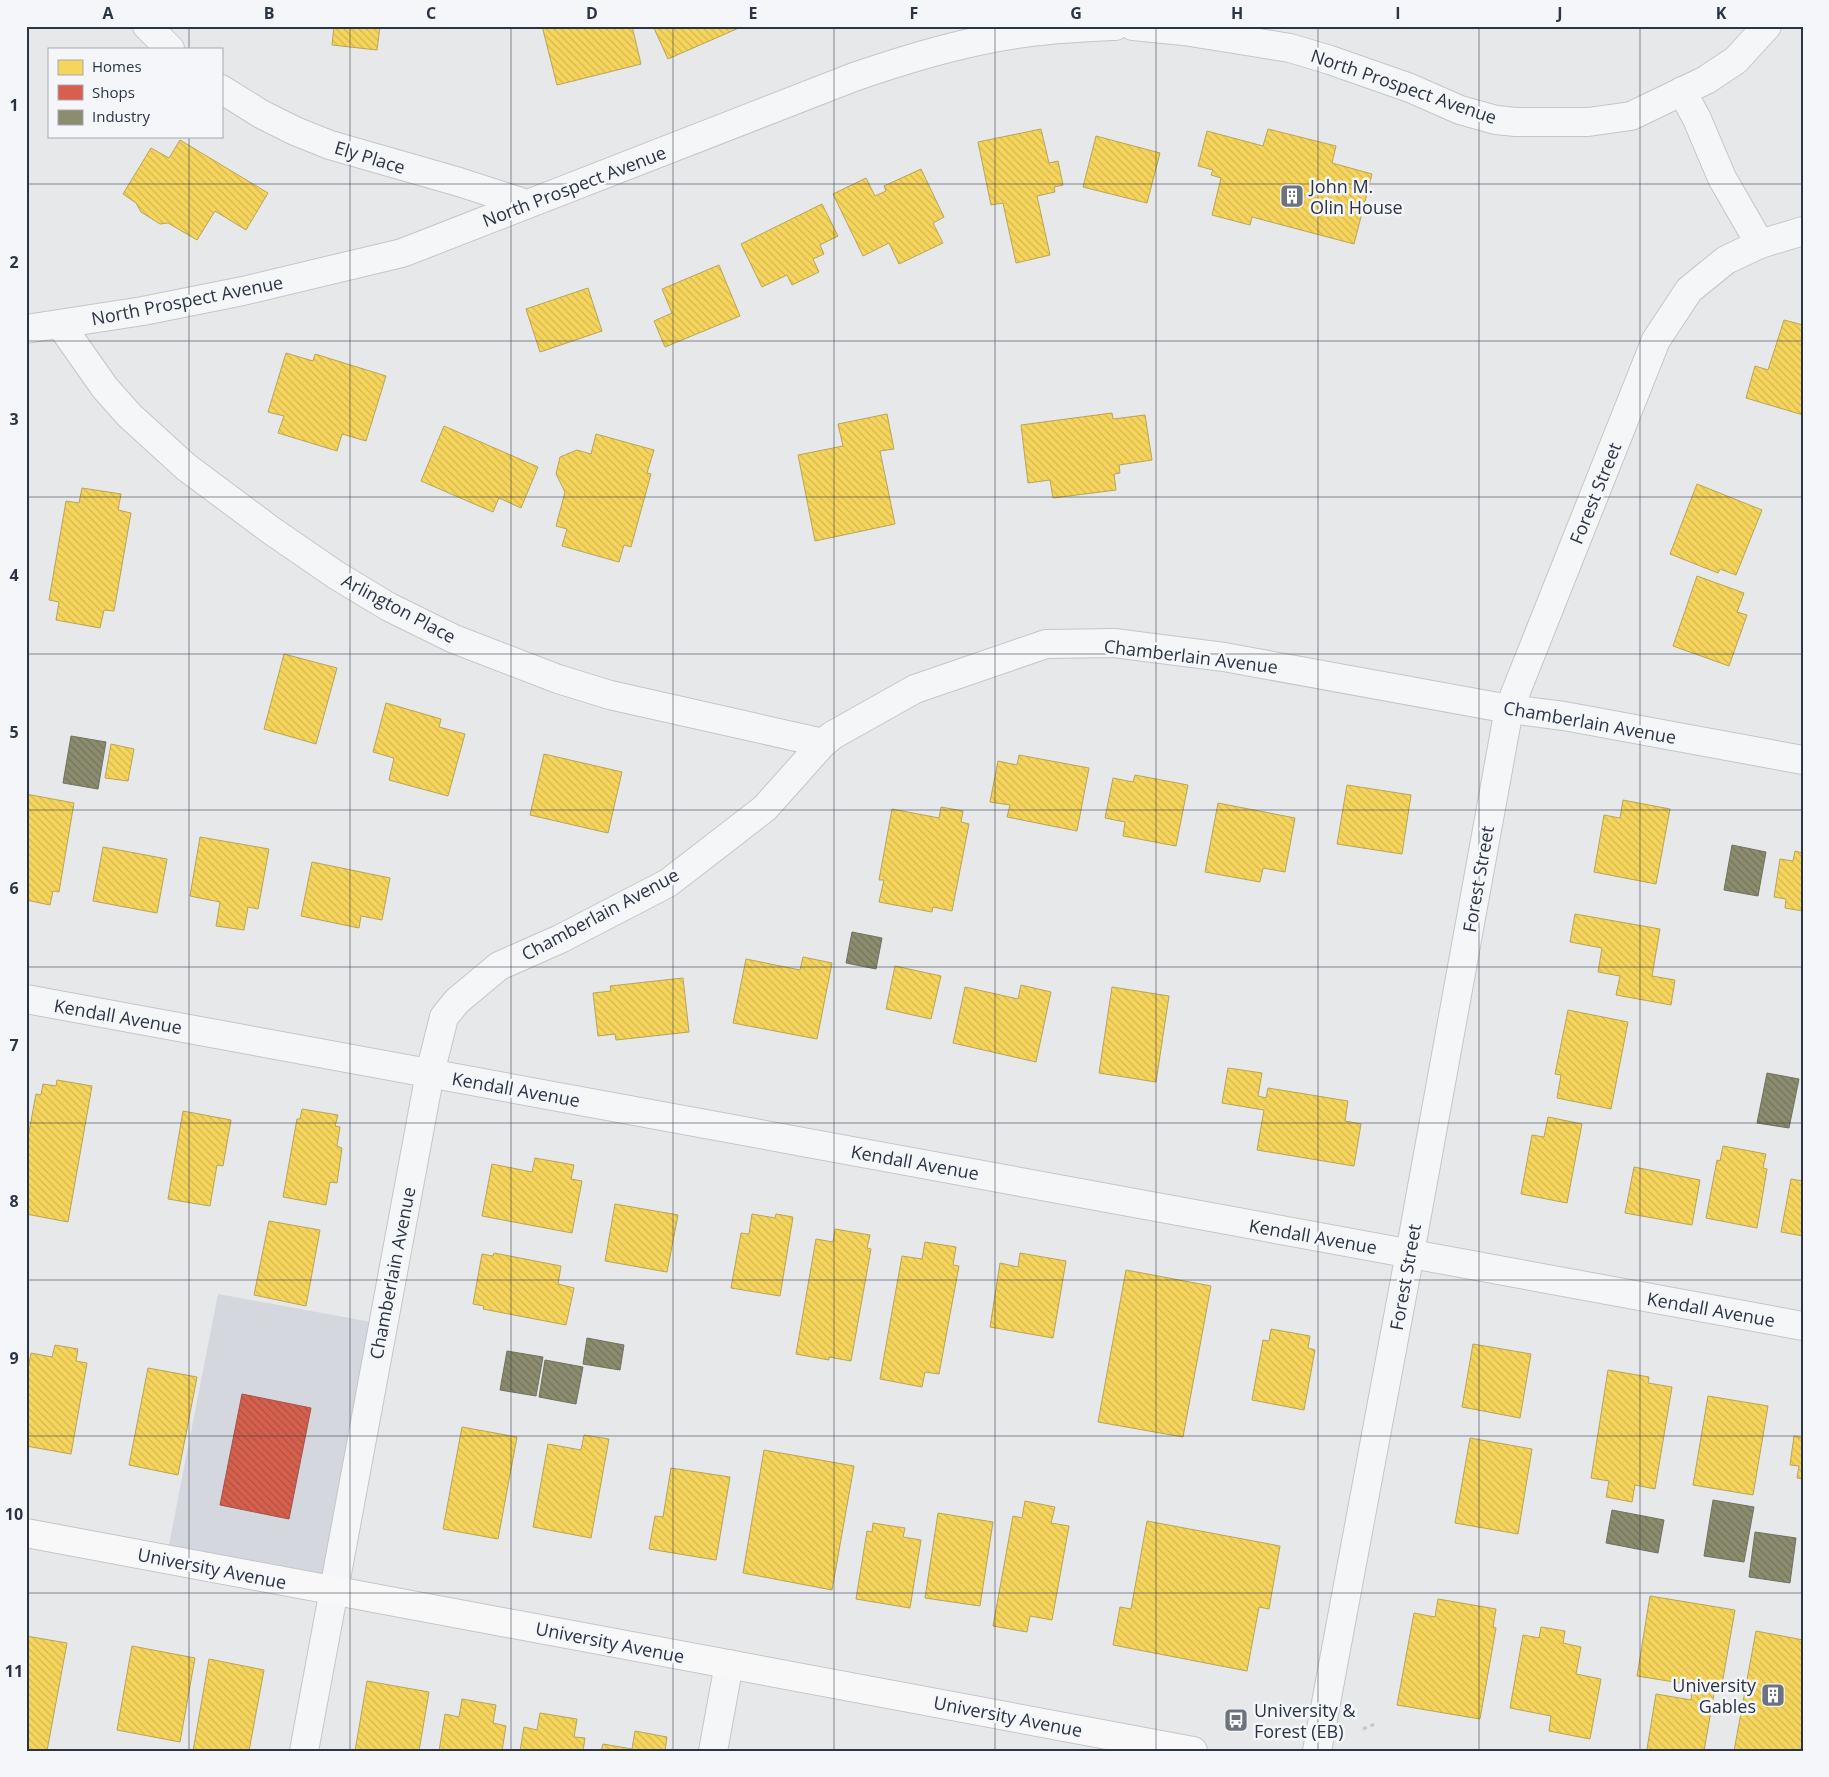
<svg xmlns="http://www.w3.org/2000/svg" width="1829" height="1777" font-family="'Open Sans',sans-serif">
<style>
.built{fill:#d4d7dd}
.homes{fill:url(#homes-back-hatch);stroke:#b9a555}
.shops{fill:url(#shops-back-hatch);stroke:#a3534b}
.industry{fill:url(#industry-back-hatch);stroke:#6f7262}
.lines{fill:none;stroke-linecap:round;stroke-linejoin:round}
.street-casing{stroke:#c4c6c8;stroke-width:30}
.secondary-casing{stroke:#c4c6c8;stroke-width:30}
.path{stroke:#c5c6ca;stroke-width:3;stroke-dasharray:4 4;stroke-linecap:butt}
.street{stroke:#f5f6f7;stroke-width:28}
.secondary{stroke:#f8f8f8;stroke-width:28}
.grid{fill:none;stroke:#2b3445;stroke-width:1;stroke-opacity:0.55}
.labels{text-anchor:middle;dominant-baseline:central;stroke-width:5;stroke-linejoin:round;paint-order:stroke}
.street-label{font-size:18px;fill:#2b3445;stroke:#f4f6f9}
.poi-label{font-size:18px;fill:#2b3445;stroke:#f4f6f9;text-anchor:start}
.neatline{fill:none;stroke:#2b3445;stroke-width:2}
.grid-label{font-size:16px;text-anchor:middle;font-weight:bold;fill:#2b3445}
</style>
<defs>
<pattern id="homes-back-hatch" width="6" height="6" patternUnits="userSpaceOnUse" patternTransform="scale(1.25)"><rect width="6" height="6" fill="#f6d55c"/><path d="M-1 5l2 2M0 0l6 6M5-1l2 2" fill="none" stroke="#d3b751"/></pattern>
<pattern id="shops-back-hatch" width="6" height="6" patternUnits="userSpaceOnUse" patternTransform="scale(1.25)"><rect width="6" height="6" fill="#d6604d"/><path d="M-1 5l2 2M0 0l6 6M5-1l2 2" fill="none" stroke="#ae5042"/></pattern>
<pattern id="industry-back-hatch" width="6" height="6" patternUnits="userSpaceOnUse" patternTransform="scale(1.25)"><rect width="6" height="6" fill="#8c8c6e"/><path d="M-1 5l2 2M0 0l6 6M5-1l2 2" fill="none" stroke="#73735c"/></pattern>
</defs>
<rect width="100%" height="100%" fill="#e6e8ea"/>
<polygon class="built" points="218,1294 382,1324 334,1590 166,1560"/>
<g class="homes">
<polygon points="334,26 380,26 377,50 332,45"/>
<polygon points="542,26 632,26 641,64 557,85"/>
<polygon points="653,26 741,26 741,27 668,59"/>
<polygon points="1041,129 1049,163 1058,161 1063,185 1054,187 1055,192 1037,196 1050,255 1016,263 1003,203 991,205 978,142"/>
<polygon points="1268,129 1336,146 1332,163 1372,174 1354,244 1252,217 1250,225 1212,215 1221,178 1211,175 1213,170 1198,166 1207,131 1263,146"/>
<polygon points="1096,136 1160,153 1147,203 1083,187"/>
<polygon points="180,140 268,193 246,230 215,211 197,240 168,223 160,224 141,212 136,203 123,194 151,148 169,158"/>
<polygon points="921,169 944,217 933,223 943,243 899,264 889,243 863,256 833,194 866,178 875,196 886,191 884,186"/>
<polygon points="822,204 838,236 820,245 824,254 813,259 819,272 792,285 787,275 762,287 741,244"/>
<polygon points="719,265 740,316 665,347 654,321 672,313 662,289"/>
<polygon points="588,288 602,331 540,352 526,309"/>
<polygon points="1784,320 1803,325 1803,415 1746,398 1755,366 1768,370"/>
<polygon points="286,353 313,361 315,354 386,376 366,441 342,434 337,451 278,433 284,416 268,412"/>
<polygon points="1112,413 1113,419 1145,415 1152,460 1119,465 1120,473 1114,474 1116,490 1053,498 1050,480 1028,483 1021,425"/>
<polygon points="887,414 894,449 880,451 895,524 815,541 798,455 843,446 838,424"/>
<polygon points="444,426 538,467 521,508 499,498 493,512 421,481"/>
<polygon points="596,434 654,450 647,473 651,474 631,547 624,545 619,562 562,546 567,529 556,526 565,492 556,474 560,457 577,450 591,454"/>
<polygon points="1697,484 1762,510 1736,575 1720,569 1718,573 1670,554"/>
<polygon points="82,488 121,494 118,510 131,513 114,611 104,610 100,628 56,620 59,602 49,600 66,501 79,503"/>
<polygon points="1697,576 1744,593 1737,612 1747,615 1729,666 1673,646"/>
<polygon points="284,654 337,668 316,744 264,729"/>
<polygon points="386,703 441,719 439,727 465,734 448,796 389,780 394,758 373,752"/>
<polygon points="111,744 134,749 128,781 105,778"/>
<polygon points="544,754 622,772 608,833 530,815"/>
<polygon points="1019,755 1089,768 1077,831 1007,817 1010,805 990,802 998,761 1017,765"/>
<polygon points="1135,775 1188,785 1176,846 1123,836 1125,822 1105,818 1113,778 1133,782"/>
<polygon points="1347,785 1411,795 1402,854 1337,844"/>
<polygon points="26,794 74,803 59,892 53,891 50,905 26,900"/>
<polygon points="1623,800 1670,809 1656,884 1594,872 1604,815 1620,818"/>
<polygon points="1218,803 1295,818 1285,872 1263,868 1260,882 1205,872"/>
<polygon points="941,807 963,811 961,822 969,824 952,911 933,907 932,912 879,902 884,880 879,880 892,809 939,818"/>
<polygon points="200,837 269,849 258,909 248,907 244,930 216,926 220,902 190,896"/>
<polygon points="103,847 167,859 157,913 93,901"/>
<polygon points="1795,851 1803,853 1803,911 1785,908 1786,899 1774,897 1780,859 1793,861"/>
<polygon points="312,862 390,878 382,920 361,916 359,928 301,916"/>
<polygon points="1575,914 1660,929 1652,976 1675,980 1671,1005 1616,995 1620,976 1598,972 1602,948 1570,942"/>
<polygon points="803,957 832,963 817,1039 733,1023 746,959 800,970"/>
<polygon points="895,966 941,976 931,1019 886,1009"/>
<polygon points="683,978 689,1032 616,1040 615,1034 598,1036 593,993 611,991 610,986"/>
<polygon points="1021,985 1051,992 1036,1062 953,1043 965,987 1018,999"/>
<polygon points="1112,987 1169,996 1156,1082 1099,1073"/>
<polygon points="1568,1010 1628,1022 1611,1109 1557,1098 1561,1075 1555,1074"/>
<polygon points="1228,1068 1262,1073 1258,1096 1266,1098 1268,1088 1348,1101 1345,1121 1361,1124 1354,1166 1257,1150 1264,1110 1222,1103"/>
<polygon points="57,1080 92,1086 68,1222 26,1214 26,1148 36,1094 41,1095 43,1084 56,1086"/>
<polygon points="302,1109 338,1115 335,1126 340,1127 337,1146 342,1148 337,1183 330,1182 326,1205 283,1197 297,1119 300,1119"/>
<polygon points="183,1111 231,1120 223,1166 217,1165 210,1206 168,1199"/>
<polygon points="1548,1117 1582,1124 1567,1203 1521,1194 1532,1135 1544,1137"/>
<polygon points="1723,1146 1766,1154 1763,1168 1767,1169 1757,1228 1706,1218 1717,1160 1720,1161"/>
<polygon points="535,1158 574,1165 571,1179 582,1181 572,1233 482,1216 492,1164 532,1172"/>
<polygon points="1634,1167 1700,1180 1692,1225 1625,1213"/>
<polygon points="1791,1179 1803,1181 1803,1236 1781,1232"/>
<polygon points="615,1204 678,1215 667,1272 605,1261"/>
<polygon points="752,1214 775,1218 776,1214 793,1217 780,1296 731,1288 741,1233 749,1234"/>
<polygon points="269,1221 320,1230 306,1306 254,1295"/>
<polygon points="835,1229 870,1235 867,1248 871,1249 851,1361 829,1357 829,1360 796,1354 816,1239 833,1242"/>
<polygon points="925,1242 956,1247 953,1265 959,1266 939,1374 925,1372 922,1387 880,1379 902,1256 922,1259"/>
<polygon points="494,1253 561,1266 558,1284 574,1288 566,1325 483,1309 484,1306 473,1304 482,1254 493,1256"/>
<polygon points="1020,1253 1066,1261 1053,1338 990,1327 1000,1263 1018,1267"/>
<polygon points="1126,1270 1211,1286 1183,1437 1098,1422"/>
<polygon points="1271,1329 1310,1336 1308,1348 1315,1350 1304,1410 1252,1400 1263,1340 1269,1341"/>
<polygon points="1473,1344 1531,1354 1520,1418 1462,1407"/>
<polygon points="55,1345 78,1349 76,1361 87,1363 71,1454 26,1446 26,1379 31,1353 52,1357"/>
<polygon points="148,1368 197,1377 178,1475 129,1465"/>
<polygon points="1608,1370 1649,1377 1648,1383 1672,1387 1655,1489 1635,1485 1632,1502 1606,1497 1609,1481 1591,1478"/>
<polygon points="1708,1396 1768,1406 1753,1495 1693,1485"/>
<polygon points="462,1427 517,1437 498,1539 443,1529"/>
<polygon points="584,1435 609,1439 591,1538 533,1527 548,1444 581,1450"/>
<polygon points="1794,1436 1803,1438 1803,1479 1797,1478 1799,1466 1790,1465"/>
<polygon points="1470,1438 1532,1449 1518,1534 1455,1523"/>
<polygon points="764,1450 854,1466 832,1590 743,1573"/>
<polygon points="671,1468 730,1477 716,1560 649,1549 655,1516 663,1517"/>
<polygon points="1025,1501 1055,1507 1051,1523 1069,1526 1052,1620 1030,1616 1027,1632 993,1626 1013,1516 1022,1518"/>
<polygon points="938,1513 993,1522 980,1606 925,1598"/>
<polygon points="1147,1521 1280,1546 1269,1609 1259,1607 1247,1671 1113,1645 1120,1607 1131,1609"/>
<polygon points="873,1523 905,1528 903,1537 921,1540 910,1608 856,1599 867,1531 872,1532"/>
<polygon points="1650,1596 1735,1610 1721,1690 1715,1688 1704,1751 1658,1751 1647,1749 1656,1694 1691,1700 1693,1685 1637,1676"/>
<polygon points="1438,1599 1496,1609 1493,1627 1496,1628 1480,1719 1397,1705 1414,1613 1435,1617"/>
<polygon points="1541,1627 1565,1631 1563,1643 1581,1647 1576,1674 1601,1679 1590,1739 1549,1731 1551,1716 1510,1708 1523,1635 1539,1638"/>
<polygon points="1756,1631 1803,1640 1803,1751 1734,1751"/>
<polygon points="26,1636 67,1643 47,1751 26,1751"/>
<polygon points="132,1646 195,1658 180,1742 117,1730"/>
<polygon points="209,1659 264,1670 249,1751 193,1751"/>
<polygon points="367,1681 429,1692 419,1751 355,1751"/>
<polygon points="462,1699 496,1705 493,1723 506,1726 502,1751 439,1751 445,1714 459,1717"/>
<polygon points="540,1713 577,1719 574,1737 585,1738 583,1751 520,1751 524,1727 537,1730"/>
<polygon points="635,1731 667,1737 665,1751 601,1751 603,1744 632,1749"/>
</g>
<polygon class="shops" points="242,1394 311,1408 289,1519 220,1505"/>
<g class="industry">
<polygon points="71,736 106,742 98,789 63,783"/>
<polygon points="1732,845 1766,852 1758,896 1724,890"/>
<polygon points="852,932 882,938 876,969 846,963"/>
<polygon points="1767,1073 1799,1079 1789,1128 1757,1123"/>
<polygon points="587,1338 624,1345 620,1370 583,1364"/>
<polygon points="507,1351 543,1357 536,1396 500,1390"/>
<polygon points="545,1360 583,1367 576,1404 539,1397"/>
<polygon points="1713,1500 1754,1507 1744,1562 1704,1556"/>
<polygon points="1612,1510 1664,1520 1658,1553 1606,1543"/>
<polygon points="1755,1532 1796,1538 1790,1583 1749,1577"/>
</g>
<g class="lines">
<g class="street-casing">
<g id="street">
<polyline points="147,26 170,49"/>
<polyline points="1133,26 1184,31 1290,48 1330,60 1410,88 1460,110 1496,120 1516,122 1588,122 1631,116 1706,80 1736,60 1767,26"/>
<polyline points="221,89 261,114 295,131 330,145 459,182 527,204"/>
<polyline points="1682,91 1697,119 1722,178 1760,244"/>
<polyline points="60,324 105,388 129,415 186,467 272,531 336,575 389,607 454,639 558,679 610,695 823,743"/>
<path d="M26,329L143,311L243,291L402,253L854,77C918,55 983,36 1050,30C1072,28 1094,27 1115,26"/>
<polyline points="26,999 1803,1326"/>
<polyline points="304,1751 430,1073 444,1017 457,1001 499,966 560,939 668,883 765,808 823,743 833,735 915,689 1046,644 1114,643 1224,657 1509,709 1564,716 1803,760"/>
<polyline points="713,1751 729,1664"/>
<polyline points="1317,1751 1410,1253 1509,709 1656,340 1689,290 1726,260 1760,244 1803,231"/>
</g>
</g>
<g class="secondary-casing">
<polyline id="secondary" points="26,1533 1193,1751"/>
</g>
<polyline class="path" points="1363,1729 1377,1723"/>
<use href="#street" class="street"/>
<use href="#secondary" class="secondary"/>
</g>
<path class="grid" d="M189,26V49M350,26V1751M511,26V1751M673,26V1751M834,26V1751M995,26V1751M1156,26V1751M1318,26V1751M1479,26V1751M1640,26V1751M189,136V1751M26,184H1803M26,341H1803M26,497H1803M26,654H1803M26,810H1803M26,967H1803M26,1123H1803M26,1280H1803M26,1436H1803M26,1593H1803"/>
<defs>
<g id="building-square" transform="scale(1.25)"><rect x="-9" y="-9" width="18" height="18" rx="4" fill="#6c737f" stroke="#f4f6f9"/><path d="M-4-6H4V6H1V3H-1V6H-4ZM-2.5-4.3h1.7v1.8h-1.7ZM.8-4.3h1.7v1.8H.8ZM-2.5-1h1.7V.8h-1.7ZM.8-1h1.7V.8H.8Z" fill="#fff"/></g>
<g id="bus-square" transform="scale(1.25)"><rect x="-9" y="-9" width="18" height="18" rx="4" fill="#6c737f" stroke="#f4f6f9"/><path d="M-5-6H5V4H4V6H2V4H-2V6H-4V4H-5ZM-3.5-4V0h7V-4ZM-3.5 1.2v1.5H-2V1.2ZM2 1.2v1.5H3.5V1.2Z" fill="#fff"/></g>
</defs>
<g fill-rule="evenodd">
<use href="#building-square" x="1292" y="196"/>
<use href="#building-square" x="1773" y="1695"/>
<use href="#bus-square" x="1236" y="1720"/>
</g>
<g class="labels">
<g class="street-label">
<text transform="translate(1404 86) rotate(19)">North Prospect Avenue</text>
<text transform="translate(370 157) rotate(17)">Ely Place</text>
<text transform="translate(574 186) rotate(-21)">North Prospect Avenue</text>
<text transform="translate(187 300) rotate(-11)">North Prospect Avenue</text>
<text transform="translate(1595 493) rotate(-68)">Forest Street</text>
<text transform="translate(399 608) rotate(28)">Arlington Place</text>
<text transform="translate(1191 656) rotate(7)">Chamberlain Avenue</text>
<text transform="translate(1590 722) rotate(10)">Chamberlain Avenue</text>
<text transform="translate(1478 879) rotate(-80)">Forest Street</text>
<text transform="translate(600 914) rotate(-28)">Chamberlain Avenue</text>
<text transform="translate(118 1016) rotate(10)">Kendall Avenue</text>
<text transform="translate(516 1089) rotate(10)">Kendall Avenue</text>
<text transform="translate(915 1162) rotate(10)">Kendall Avenue</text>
<text transform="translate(1313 1236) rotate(10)">Kendall Avenue</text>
<text transform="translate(392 1273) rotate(-79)">Chamberlain Avenue</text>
<text transform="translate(1405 1277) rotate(-80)">Forest Street</text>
<text transform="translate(1711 1309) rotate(10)">Kendall Avenue</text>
<text transform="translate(212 1568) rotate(11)">University Avenue</text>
<text transform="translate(610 1642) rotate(11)">University Avenue</text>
<text transform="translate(1008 1716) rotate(11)">University Avenue</text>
</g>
<g class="poi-label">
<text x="1310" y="186">John M.<tspan x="1310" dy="21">Olin House</tspan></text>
<text x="1756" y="1685" text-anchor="end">University<tspan x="1756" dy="21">Gables</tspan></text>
<text x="1254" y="1710">University &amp;<tspan x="1254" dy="21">Forest (EB)</tspan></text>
</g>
</g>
<rect width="1829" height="1777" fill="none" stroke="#f4f6f9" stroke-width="55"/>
<rect x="48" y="48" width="175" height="90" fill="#f4f6f9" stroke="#a4a8b1"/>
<rect x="58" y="60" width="25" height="15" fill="#f6d55c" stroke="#a4a8b1"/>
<text x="92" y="72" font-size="15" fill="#2b3445">Homes</text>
<rect x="58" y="85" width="25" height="15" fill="#d6604d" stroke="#a4a8b1"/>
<text x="92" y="98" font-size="15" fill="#2b3445">Shops</text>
<rect x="58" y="110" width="25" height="15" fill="#8c8c6e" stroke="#a4a8b1"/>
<text x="92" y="122" font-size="15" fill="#2b3445">Industry</text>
<rect x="28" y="28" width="1774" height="1722" class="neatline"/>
<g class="grid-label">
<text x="108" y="19">A</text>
<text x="269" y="19">B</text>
<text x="431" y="19">C</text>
<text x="592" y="19">D</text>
<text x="753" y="19">E</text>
<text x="914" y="19">F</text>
<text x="1076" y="19">G</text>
<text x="1237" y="19">H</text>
<text x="1398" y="19">I</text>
<text x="1560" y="19">J</text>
<text x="1721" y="19">K</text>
<text x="14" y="111">1</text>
<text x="14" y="268">2</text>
<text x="14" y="425">3</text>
<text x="14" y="581">4</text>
<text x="14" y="738">5</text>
<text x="14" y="894">6</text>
<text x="14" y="1051">7</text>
<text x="14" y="1207">8</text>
<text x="14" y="1364">9</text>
<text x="14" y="1520">10</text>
<text x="14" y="1677">11</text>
</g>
</svg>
